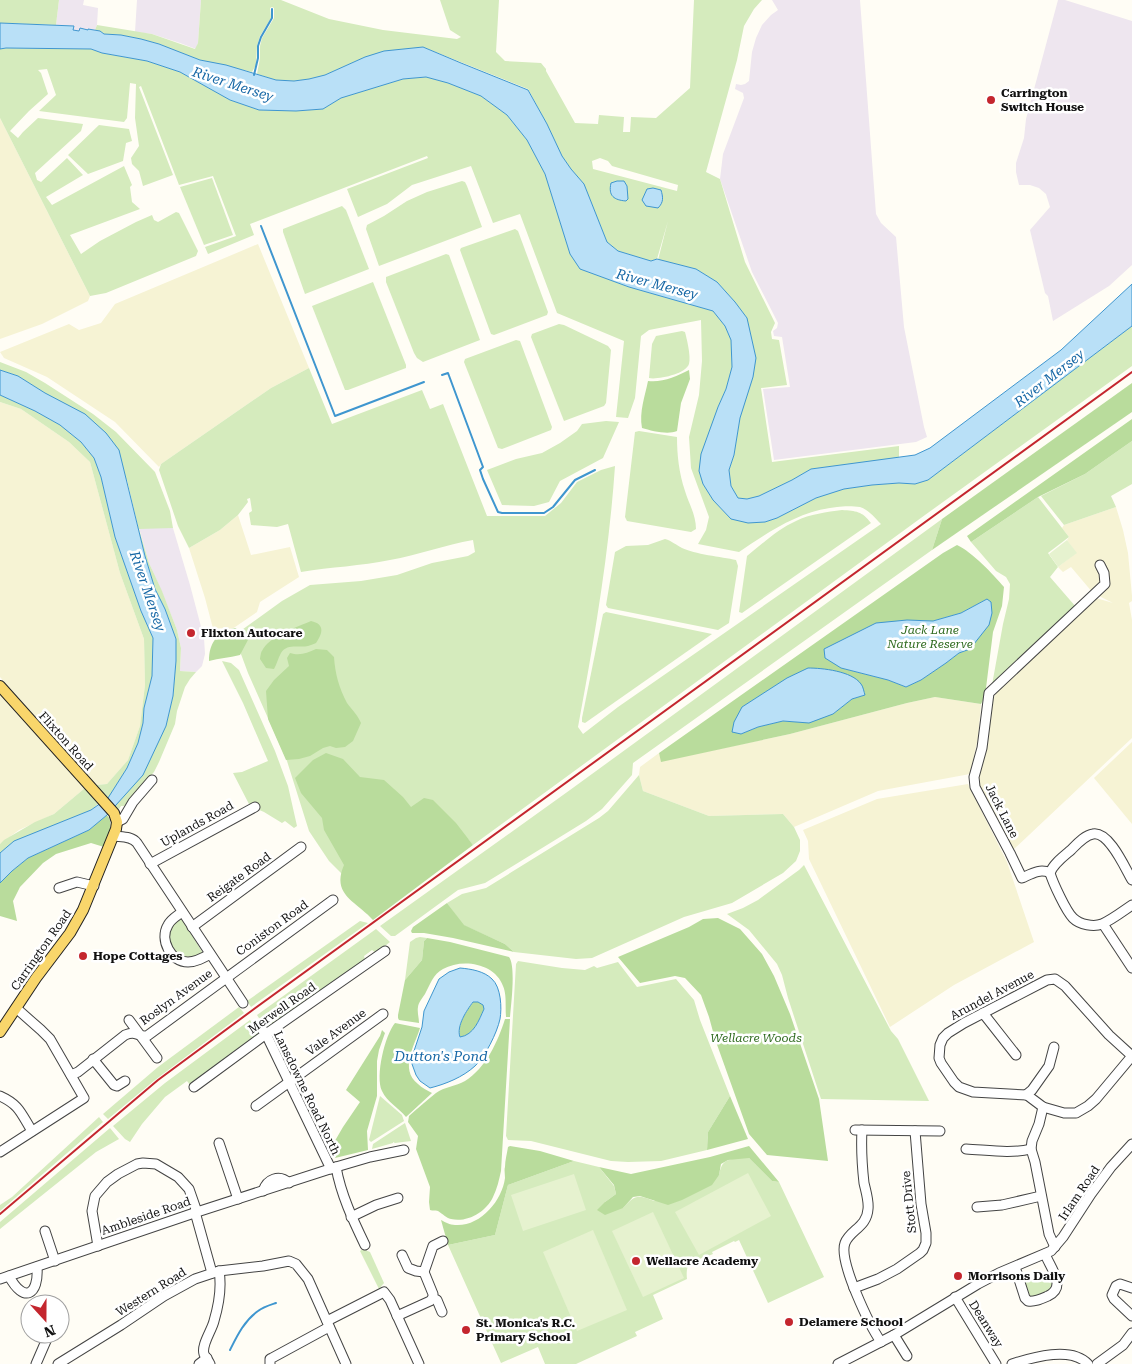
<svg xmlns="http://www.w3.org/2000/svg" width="1132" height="1364" font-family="'Roboto Serif',serif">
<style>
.industrial{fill:#eee6ef}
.farmland{fill:#f6f3d4}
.green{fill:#d5ebbd;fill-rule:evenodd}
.forest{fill:#b9dc9c;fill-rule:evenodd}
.pitch{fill:#e6f2cf}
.water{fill:#b9e0f7;stroke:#3f96cf;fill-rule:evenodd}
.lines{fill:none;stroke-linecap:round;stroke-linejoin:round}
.stream{stroke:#3f96cf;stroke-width:2}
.minor-casing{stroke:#444;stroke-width:11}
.major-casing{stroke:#222;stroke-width:12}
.minor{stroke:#fff;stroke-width:9}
.major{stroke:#f9d66b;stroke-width:10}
.rail{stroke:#c4262e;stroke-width:2}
.poi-dot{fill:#c4262e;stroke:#fff;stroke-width:2}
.labels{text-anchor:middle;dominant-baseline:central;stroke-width:5;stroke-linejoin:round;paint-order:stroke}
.poi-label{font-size:12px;font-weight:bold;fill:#111;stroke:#fff;text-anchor:start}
.park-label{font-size:12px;font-style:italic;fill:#2f6b1f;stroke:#fff}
.street-label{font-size:12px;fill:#111;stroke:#fff}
.water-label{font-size:14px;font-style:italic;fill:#1768a6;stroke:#fff}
</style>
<rect width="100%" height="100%" fill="#fffdf5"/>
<g class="industrial">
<polygon points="59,0 84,0 83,5 98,8 97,25 95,30 89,29 79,31 73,30 74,26 56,25"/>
<polygon points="137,0 201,0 198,43 196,49 180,43 152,34 135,32"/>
<polygon points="772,0 860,0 876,214 881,223 896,237 904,327 924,427 927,437 916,442 774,460 763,389 790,387 782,337 774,336 773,331 777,328 778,323 752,272 720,179 723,154 744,98 743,93 735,89 736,84 741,85 745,84 749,81 752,52 756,38 762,25 771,15 778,10"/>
<polygon points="1058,0 1065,0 1132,21 1132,265 1109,286 1053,321 1048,296 1045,293 1030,230 1050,207 1046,194 1039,188 1030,185 1019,185 1016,172 1016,163 1024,138 1026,119"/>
<polygon points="139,528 173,528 190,585 204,638 205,654 202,666 196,672 180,671 181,648 177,630 162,592 149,563"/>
</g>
<g class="farmland">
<polygon points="0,118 90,296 88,301 42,324 0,339"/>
<polygon points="258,244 309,368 271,388 161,464 159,467 115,422 47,377 4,358 0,352 69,324 79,330 101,323 115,304"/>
<polygon points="0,402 21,409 69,442 90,462 120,573 144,639 145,685 140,726 128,760 107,784 96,785 0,677"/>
<polygon points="1116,507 1123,530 1128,553 1132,596 1132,601 1129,603 1132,620 1132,738 1013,850 980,787 979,775 988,744 992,702 997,691 1096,598 1113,603 1093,593 1071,567 1063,572 1058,567 1076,553 1067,540 1069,537 1062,528 1064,525"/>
<polygon points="238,515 251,555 290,547 299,577 260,602 257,612 216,640 205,598 189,548 220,530"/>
<polygon points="0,694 85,788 54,814 19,830 0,844"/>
<polygon points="935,697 981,704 978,738 970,774 878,791 794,827 783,814 709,816 643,791 639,775 640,767 659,753 662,761 790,734 907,703"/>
<polygon points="1132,742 1132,824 1094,778"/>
<polygon points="968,784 1007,862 1034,942 954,985 890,1027 809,859 808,841 803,830 877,799"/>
</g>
<g class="green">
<polygon points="0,0 59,0 56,25 0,23"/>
<path d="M201,0H281L329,19L383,30L457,39L461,37L450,30L440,0H499L496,52L505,61L541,63L546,69V71L575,123L598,124L599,115L624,117L623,132H630L631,117L656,118L690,88L694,0H762L754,9L744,26L737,60L706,172L720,179L745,262L775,323L771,332L772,339L779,340L787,385L761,388L772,462L899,446V458L811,469L792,480L759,496L747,499L738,498L731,486L729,470L734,455L740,418L747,318L735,302L717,282L696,269L658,260L668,221L657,259L651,261L618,251L607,242L584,184L571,169L562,156L547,124L528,89L423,47L365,57L325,75L309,79L294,81L276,80L257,74L260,58V46L262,38L274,18V8L272,7L270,8L271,18L260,36L257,46L256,65L252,72L200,60L159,44L141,39L121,35L104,34L100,31L95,30L97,25L152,34L195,49L198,43ZM600,158L608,161L612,166L678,185L677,191L593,169L592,161Z"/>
<path d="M6,48L91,49L102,53L147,61L180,72L230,100L259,110L296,111L323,109L341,98L403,79L426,77L448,83L481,96L507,115L527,140L545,174L570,254L580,269L629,287L713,311L725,326L731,340L732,367L726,389L718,407L703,484L713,500L731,519L765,522L777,518L816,498L844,489L872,485L899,483L915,484L928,480L1132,326V366L925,515L473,845L468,839L346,878L329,861L309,831L287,761L248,673L238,646L239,632L282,601L310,585L361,581L397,575L432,563L468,556L475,552L473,540C445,545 418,555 390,560C361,566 331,567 301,572L288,524L277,527L251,525L249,513L252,511L250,498L247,499L248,502L238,515L220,530L189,548L178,526L159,470L161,464L271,388L309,368L332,424L422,390L430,409L443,404L487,516H545L561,503L577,482L601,470L615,466C609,554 594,641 578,727L583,734L618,707L881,524C875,518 869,510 860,507C853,506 844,506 837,507C799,511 770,531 739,552L698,544L706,530L709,517L691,468L689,437L699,395L702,361L701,320L649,330L641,336L635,398L628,418L616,417L624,341L557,313L520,214L493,223L471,166L412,185L387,204L358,217L347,189L428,158L427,156L250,224L254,235L208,254L205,247L236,236L213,176L179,185L141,86L139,87L173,175L143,186L139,171L132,164L131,158L139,146L135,118L136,84L130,83L127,118L124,122L39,111L56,95L47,69L38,70L41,73L48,94L29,111L10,131L18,138L23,132L38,118L83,124L81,131L35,173L37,180L41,182L67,158L83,175L46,197L52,205L124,166L132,185L130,187L132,202L140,209L70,235L81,254L100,241L136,222L152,215L154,220L158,222L176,212L179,213L198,251L196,256L106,293L90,296L0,118V49Z"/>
<polygon points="99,125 129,129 132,141 126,143 123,161 88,174 68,155"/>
<polygon points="212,178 233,235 204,245 180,187"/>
<polygon points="462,181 465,182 467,186 482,227 379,266 366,229 367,225 384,216 407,201 427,192"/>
<polygon points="342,206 346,210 369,269 305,294 283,232 283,229"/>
<polygon points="515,229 518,231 548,312 547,315 494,335 491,334 460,250 461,248"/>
<polygon points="446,254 449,255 480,340 423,362 417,358 414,353 386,282 386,277"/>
<polygon points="373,282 406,365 406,368 348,390 345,390 312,306"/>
<polygon points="559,324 564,325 608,346 611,350 606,403 604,406 564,421 531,337 532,334"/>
<path d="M682,331L685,332C687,340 691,356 689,364C686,374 657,380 649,378L652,344L656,336Z"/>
<polygon points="516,340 520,341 552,427 551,430 502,449 498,448 464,362 465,359"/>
<polygon points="0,362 26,372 45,383 93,414 116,432 155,472 170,511 173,528 139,529 149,563 162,591 177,630 181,648 180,671 196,672 190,679 185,687 177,711 175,724 159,762 154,772 124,806 121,806 119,809 115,806 166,726 173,696 176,661 176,639 165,609 155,589 145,556 127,480 45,393 18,376 0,370"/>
<polygon points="0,395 35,411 60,425 81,442 94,458 101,477 115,537 141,611 153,638 152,676 144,708 143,723 138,743 127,768 108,798 96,785 107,784 128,760 140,726 145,685 144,639 120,573 90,462 69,442 21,409 0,402"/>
<polygon points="606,421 619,422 603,458 560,481 549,502 534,506 502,505 487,470 516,459 542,453 560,443 577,431 582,424"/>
<path d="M639,431L677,437C677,455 679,473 685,491C689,504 696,515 696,529L691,532L627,521L625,517L635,432Z"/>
<polygon points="1132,441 1132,484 1111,496 1116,507 1064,525 1041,496 1085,474"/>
<polygon points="1038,497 1069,537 1048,553 1058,567 1050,577 1076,607 992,685 1003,624 1009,599 1010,584 1006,577 996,571 971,542"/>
<path d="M842,510C856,511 862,511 871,523L742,613L739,612L747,556C762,544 778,529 796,521C810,514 827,512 842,510Z"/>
<polygon points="942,519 932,550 633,763 632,775 602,809 586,821 485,883 458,890 395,936 391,936 380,926 570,790"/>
<path d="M665,539C672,541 676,545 682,548C694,554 722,557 736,560L738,566L729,623L718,630L608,608L606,605L615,552L626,546L648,545Z"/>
<polygon points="606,612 712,634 585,723 582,722 582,718 603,614"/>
<polygon points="222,661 231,663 239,670 275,751 288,786 297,826 294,828 285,821 282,823 264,812 250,806 233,773 242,772 268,761 243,703"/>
<polygon points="639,775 643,791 709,816 783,814 794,827 800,840 800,851 796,861 783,873 732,903 684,917 592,958 576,959 514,952 505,944 463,925 447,903 462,894 486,888 599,818 608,811"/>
<polygon points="85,788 98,804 91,810 15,841 0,853 0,844 4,840 35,822 54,814"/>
<polygon points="804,865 891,1031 898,1039 929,1101 821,1099 788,998 782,975 777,964 749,930 727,914 743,908 758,900 799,870"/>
<path d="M181,917L204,955C200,956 196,959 192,959C179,960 166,945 169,932C170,925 176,921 181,917Z"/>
<polygon points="360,921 368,923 251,1007 247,1001"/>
<polygon points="376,929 390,942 376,953 372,950 364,956 365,960 272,1026 264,1026 257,1015"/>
<polygon points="420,937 427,938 424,941 422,960 405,980 410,942 416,938"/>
<polygon points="518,961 562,968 585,970 594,966 597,968 618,962 637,987 676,979 694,1000 700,1020 730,1096 708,1132 707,1150 661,1161 628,1162 611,1161 531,1141 508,1140 506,1136 516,964"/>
<polygon points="239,1007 244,1013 155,1080 108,1119 103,1114 158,1067"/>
<polygon points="250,1020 260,1034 190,1085 187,1081 165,1097 142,1124 130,1142 125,1139 113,1126 165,1083"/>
<polygon points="380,1096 402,1115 404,1121 371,1142 369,1140"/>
<polygon points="99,1117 103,1122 0,1211 0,1205 12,1197"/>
<polygon points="405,1123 411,1141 395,1143 393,1142 393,1143 372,1149 373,1144"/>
<polygon points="110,1128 119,1139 96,1152 0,1229 0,1222"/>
<path d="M739,1158H749L772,1181L779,1182L824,1277L768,1303L739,1240L735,1242L734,1241L712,1252L713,1254L708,1256L707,1255L696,1261L694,1258C687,1263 686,1271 687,1279L653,1295L663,1319L635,1332L637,1336L576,1364H545L538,1347L501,1363L448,1245L495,1235L508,1185L574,1161L599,1167L614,1186L616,1194L605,1202L623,1208C635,1195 637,1194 654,1201L719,1175C722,1161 725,1160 739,1158Z"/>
<polygon points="363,1249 370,1252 384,1283 379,1289 360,1251"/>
<path d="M1050,1272L1054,1279L1053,1289L1034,1299L1029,1298L1023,1278C1034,1280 1042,1282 1050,1272Z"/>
</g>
<g class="forest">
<path d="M689,370L690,379L681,403L677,431C668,435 652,431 642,428C639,412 645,396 648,381C662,383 677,376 689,370Z"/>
<polygon points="1132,383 1132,412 932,550 942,519"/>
<polygon points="1132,419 1132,441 1085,474 1038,497 971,542 967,536"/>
<path d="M957,545C972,552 993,574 1004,587L1002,606L993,632L985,696L981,704L935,697L907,703L790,734L661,762L659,753L943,553ZM987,599L970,649L959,653L946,663L921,680L906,687L888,680L841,668L907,620L933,621L961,613ZM865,695L852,699L833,714L795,722L783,721L758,727L741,734L742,707L759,697Z"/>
<path d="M311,621C325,624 323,633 316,643C314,644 311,645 308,646C299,648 287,643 281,653C278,658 277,664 274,669L266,668L260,659C260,659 261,651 262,651C268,637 297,627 311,621Z"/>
<path d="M235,628L248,634L249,638L240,655C229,658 219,658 209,661C209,643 217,632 235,628Z"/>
<path d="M316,649L327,650L334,657C335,673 339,688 347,703C352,710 357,714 361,723L353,741L345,747L336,748L330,746L323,748L310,756L299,759L286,760L268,719L266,691L274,680L289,666L287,658L290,653C300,656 307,653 316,649Z"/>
<path d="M326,753L343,759L360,777L384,780L403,797L411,807L424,798L433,800L456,823L473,845L373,920C356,901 331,895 344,865L324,830L322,818L301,793L295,778L313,760Z"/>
<path d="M107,815C115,824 107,837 104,847L91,843L56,854L43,863L20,887L13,901L17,921L0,916V883L12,871L28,858L89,830Z"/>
<polygon points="447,903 464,925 505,944 514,952 453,938 424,933 412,933 411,931 413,927"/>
<polygon points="718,918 740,929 762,954 774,976 790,1014 819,1099 828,1161 767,1155 749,1134 715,1039 709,1017 701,995 685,978 675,976 640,983 618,957 689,927 703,919"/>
<path d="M427,938L450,942L509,957C516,966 511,1005 510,1017H506C505,1007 507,995 503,986C495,963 462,958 443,969C433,974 430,985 425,994C423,997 418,1003 418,1007C417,1012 419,1018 419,1023L399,1020L398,1018V1015L405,980L422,960L424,941Z"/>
<path d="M474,1001L478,1002L484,1005V1009C479,1020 474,1035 460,1037C456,1026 467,1010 474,1001Z"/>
<path d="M505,1019H510L501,1171C499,1180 497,1189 493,1197C486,1212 467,1223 451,1219C446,1218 443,1214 438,1211C435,1210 433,1211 430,1210L429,1202L430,1187L416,1149L418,1136L408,1122L409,1116C418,1108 427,1100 436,1093C444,1087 456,1086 465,1081C486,1068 498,1041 505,1019Z"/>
<path d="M395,1023L420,1028C415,1045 399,1069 418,1084C422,1088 427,1090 432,1093L406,1117C399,1108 387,1102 382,1091C375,1076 385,1035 395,1023Z"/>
<polygon points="382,1030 385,1033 379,1050 377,1061 377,1096 367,1131 368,1150 335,1158 329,1151 343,1127 360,1102 346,1090 380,1036"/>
<polygon points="730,1096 748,1139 707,1150 708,1132"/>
<path d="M510,1146L540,1151L574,1161L508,1185L495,1235L448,1245L441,1220C445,1222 450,1225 455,1225C480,1227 502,1201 505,1178C505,1174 504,1170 505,1167C505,1160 507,1154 508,1147Z"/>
<polygon points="749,1146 779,1182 772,1181 749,1158 728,1160 721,1164 719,1175 712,1185 682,1200 668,1205 640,1196 633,1197 623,1208 605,1215 597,1210 605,1202 616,1194 614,1185 599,1167 631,1174 710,1157"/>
</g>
<g class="pitch">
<polygon points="1067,540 1077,553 1058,567 1049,554"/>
<polygon points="748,1173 771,1216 699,1255 675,1212"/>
<polygon points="574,1174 586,1210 523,1231 511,1195"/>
<polygon points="653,1212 684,1278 643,1297 612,1231"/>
<polygon points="593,1230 627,1310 577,1331 543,1252"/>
</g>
<g class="water">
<polygon points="0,23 74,26 73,30 79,31 80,28 88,30 88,29 100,31 104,34 121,35 141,39 159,44 200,60 226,65 276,80 294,81 309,79 325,75 365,57 384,51 423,47 461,63 528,90 547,124 562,156 571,169 584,184 607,242 618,251 651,261 657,259 696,269 717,282 735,302 747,318 756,358 753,377 740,418 734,455 729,470 731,486 738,498 747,499 759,496 792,480 811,469 915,455 930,448 1061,350 1132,284 1132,326 928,480 915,484 899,483 872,485 844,489 816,498 777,518 765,522 748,523 731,519 713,500 703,484 699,471 701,454 718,407 726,389 732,367 731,340 725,326 713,311 629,287 580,269 570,254 545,174 527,140 507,115 481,96 448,83 426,77 403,79 341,98 323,109 296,111 259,110 230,100 180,72 147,61 102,53 91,49 6,48 0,49"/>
<path d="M617,181H624L627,186L628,199L626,201C614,200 608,196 611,183Z"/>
<path d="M653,188L661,190C663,197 664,202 658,208L646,206L642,200L647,189Z"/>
<polygon points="0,370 18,376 45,393 85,414 106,433 119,450 145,556 155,589 165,609 176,639 176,661 173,696 166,726 143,775 107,815 89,830 28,858 12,871 0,883 0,853 14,841 91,810 108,798 127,768 138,743 143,723 144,708 152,676 153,638 141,611 115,537 101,477 94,458 81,442 60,425 35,411 0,395"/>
<polygon points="987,599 991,602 992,613 989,625 970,649 959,653 946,663 921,680 906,687 888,680 841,668 825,658 824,649 876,623 907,620 933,621 961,613"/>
<path d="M808,668C822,668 852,671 861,684C863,686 864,692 865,695L852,699L833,714L809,723L783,721L758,727L741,734L732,732L734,722L742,707L787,678Z"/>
<path d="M460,968C471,969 484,971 492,979C501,987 502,1008 500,1019C497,1033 485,1057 475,1066C463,1077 446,1084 430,1088L420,1081L416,1075L412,1064L413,1054L422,1027L424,1011L439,979L449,972ZM473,1002H478L483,1005L484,1009C479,1020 474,1035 460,1037C456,1026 467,1010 473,1002Z"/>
</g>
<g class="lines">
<g class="stream">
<polyline points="254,75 258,58 258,46 261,37 272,18 272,9"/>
<polyline points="261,226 335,416 424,382"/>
<polyline points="442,375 448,373 483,467 480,470 483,479 498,512 502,513 544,513 553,507 575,480 595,470"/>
<path d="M230,1350C237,1336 244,1321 258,1311C263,1307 270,1305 276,1303"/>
</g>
<g class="minor-casing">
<g id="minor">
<polyline points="117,822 123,819 133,802 152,780"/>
<path d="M114,836C122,837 132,836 137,843L243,1003"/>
<polyline points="150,864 255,807"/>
<path d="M1050,873C1040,868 1031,874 1022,878L1010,853L975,787L974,777L982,748L989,693L1105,584L1104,573L1100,565"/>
<path d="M1132,880C1125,868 1109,831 1093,834C1085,835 1077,844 1071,850C1064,856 1053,864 1050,873C1053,883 1066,911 1073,918C1080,925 1094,927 1102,924C1113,919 1123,911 1132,905"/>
<polyline points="59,888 77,882 94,886"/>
<path d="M182,912C177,916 171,919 168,925C159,940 171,962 188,962C196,962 203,958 210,954"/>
<polyline points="1103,924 1132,968"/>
<polyline points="192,927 301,847"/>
<polygon points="1055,979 1065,986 1109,1035 1132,1056 1096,1099 1088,1106 1076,1113 1064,1113 1043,1107 1027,1095 973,1092 959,1087 954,1082 941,1063 939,1058 940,1045 943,1038 948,1033 964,1023 1047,980"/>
<polyline points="983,1013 1016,1055"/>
<polyline points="129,1020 157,1058"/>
<polyline points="261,1028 266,1034 331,1169"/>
<polyline points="93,1059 114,1085 117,1086 125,1081"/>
<path d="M71,1075L78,1072L125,1035C137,1030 136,1037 147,1036L333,900"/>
<polyline points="194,1087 266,1034 385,951"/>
<polyline points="1026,1095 1032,1090 1049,1066 1054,1047"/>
<path d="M0,1096C20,1105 21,1114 32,1131"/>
<polyline points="256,1106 383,1014"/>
<polyline points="1043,1107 1039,1124 1032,1141 1031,1149 1035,1162 1049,1234 1055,1247"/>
<polyline points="855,1130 940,1131"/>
<path d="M862,1130C861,1148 862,1165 864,1183C866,1192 869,1201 868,1209C867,1227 850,1230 845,1243C838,1261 870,1326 881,1342"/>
<polyline points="219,1143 238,1199"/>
<path d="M966,1149C987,1150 1011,1154 1031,1149"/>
<polyline points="0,1152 84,1098 50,1039 41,1030 16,1008"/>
<path d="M336,1167C341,1195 353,1220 365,1245"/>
<path d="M263,1191C267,1179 279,1174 289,1183"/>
<polyline points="977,1207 1002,1205 1041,1196"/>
<polyline points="195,1212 212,1273"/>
<polyline points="351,1217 376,1205 398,1198"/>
<polyline points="45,1231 55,1261"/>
<polyline points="98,1246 92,1211 95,1196 107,1182 118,1174 137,1164 143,1163 156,1164 178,1177 189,1189 197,1212"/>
<polyline points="402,1255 408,1268 416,1271 424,1272"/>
<path d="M1015,1267L1025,1298L1028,1301C1035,1302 1041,1299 1048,1296C1067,1287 1051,1269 1045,1254"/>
<path d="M9,1276C24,1304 39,1295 37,1267"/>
<polyline points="0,1279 197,1212 336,1167 370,1157 404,1150"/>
<polyline points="854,1288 878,1279 897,1269 920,1253 923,1250 926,1243 926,1233 921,1204 915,1131"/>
<polyline points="1132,1288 1120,1284 1116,1286 1112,1295 1114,1299 1132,1316"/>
<polyline points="955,1297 996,1364"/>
<polyline points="442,1312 437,1300 433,1298 433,1294 424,1272 433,1246 443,1241"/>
<polyline points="397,1316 430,1301 433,1298"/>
<polyline points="327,1321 384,1292 390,1300 419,1364"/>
<polyline points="894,1335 907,1356"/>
<polyline points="36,1364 49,1334"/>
<polyline points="58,1364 121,1325 164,1296 195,1279 219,1271 263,1266 289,1261 296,1264 308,1279 346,1364"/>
<polyline points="199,1364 207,1358"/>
<path d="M210,1364C209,1361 205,1357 204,1354C201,1345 212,1330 214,1321C219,1304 222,1288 219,1271"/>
<polyline points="270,1364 270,1359 272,1358 329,1327"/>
<polyline points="838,1364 894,1335 978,1284 999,1273 1051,1251 1063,1237 1091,1194 1111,1167 1132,1144"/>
<path d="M1012,1364C1033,1357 1071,1346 1088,1364"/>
<polyline points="1097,1364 1123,1345 1132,1333"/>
</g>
</g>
<g class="major-casing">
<polyline id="major" points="0,686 114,813 117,822 116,829 83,910 70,933 36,978 0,1032"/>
</g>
<use href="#minor" class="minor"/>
<use href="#major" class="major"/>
<polyline class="rail" points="0,1214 158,1080 254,1009 1132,372"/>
</g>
<g class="poi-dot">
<circle cx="991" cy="100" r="5"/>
<circle cx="191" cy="633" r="5"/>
<circle cx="83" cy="956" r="5"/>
<circle cx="636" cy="1261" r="5"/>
<circle cx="958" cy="1276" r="5"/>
<circle cx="789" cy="1322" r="5"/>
<circle cx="466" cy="1330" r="5"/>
</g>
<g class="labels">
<g class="poi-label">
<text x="1001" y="93">Carrington<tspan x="1001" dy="14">Switch House</tspan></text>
<text x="201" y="633">Flixton Autocare</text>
<text x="93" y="956">Hope Cottages</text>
<text x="646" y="1261">Wellacre Academy</text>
<text x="968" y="1276">Morrisons Daily</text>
<text x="799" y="1322">Delamere School</text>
<text x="476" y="1323">St. Monica's R.C.<tspan x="476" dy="14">Primary School</tspan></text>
</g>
<g class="park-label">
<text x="930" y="630">Jack Lane<tspan x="930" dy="14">Nature Reserve</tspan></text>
<text x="756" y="1038">Wellacre Woods</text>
</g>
<g class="street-label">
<text transform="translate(66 741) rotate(48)">Flixton Road</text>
<text transform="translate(1002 811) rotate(63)">Jack Lane</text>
<text transform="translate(197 824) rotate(-29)">Uplands Road</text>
<text transform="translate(239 877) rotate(-36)">Reigate Road</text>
<text transform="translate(272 928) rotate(-36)">Coniston Road</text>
<text transform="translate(41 950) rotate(-55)">Carrington Road</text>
<text transform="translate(992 995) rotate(-28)">Arundel Avenue</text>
<text transform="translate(176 997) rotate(-36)">Roslyn Avenue</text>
<text transform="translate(282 1008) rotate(-35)">Merwell Road</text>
<text transform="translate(336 1032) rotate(-36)">Vale Avenue</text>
<text transform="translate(307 1093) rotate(64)">Lansdowne Road North</text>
<text transform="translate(1079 1193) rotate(-56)">Irlam Road</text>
<text transform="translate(909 1202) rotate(-96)">Stott Drive</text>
<text transform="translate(146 1216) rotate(-19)">Ambleside Road</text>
<text transform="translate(151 1292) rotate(-32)">Western Road</text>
<text transform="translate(986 1324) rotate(58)">Deanway</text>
</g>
<g class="water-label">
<text transform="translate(233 84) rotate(18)">River Mersey</text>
<text transform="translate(657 284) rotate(15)">River Mersey</text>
<text transform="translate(1049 378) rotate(-38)">River Mersey</text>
<text transform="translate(148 591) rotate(71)">River Mersey</text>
<text x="441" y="1056">Dutton's Pond</text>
</g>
</g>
<g transform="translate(45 1319) rotate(159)"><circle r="24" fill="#ffffff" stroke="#a0a0a0"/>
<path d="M0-4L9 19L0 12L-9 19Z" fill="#c4262e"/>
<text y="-8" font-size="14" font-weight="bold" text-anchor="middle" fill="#111111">N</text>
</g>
</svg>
